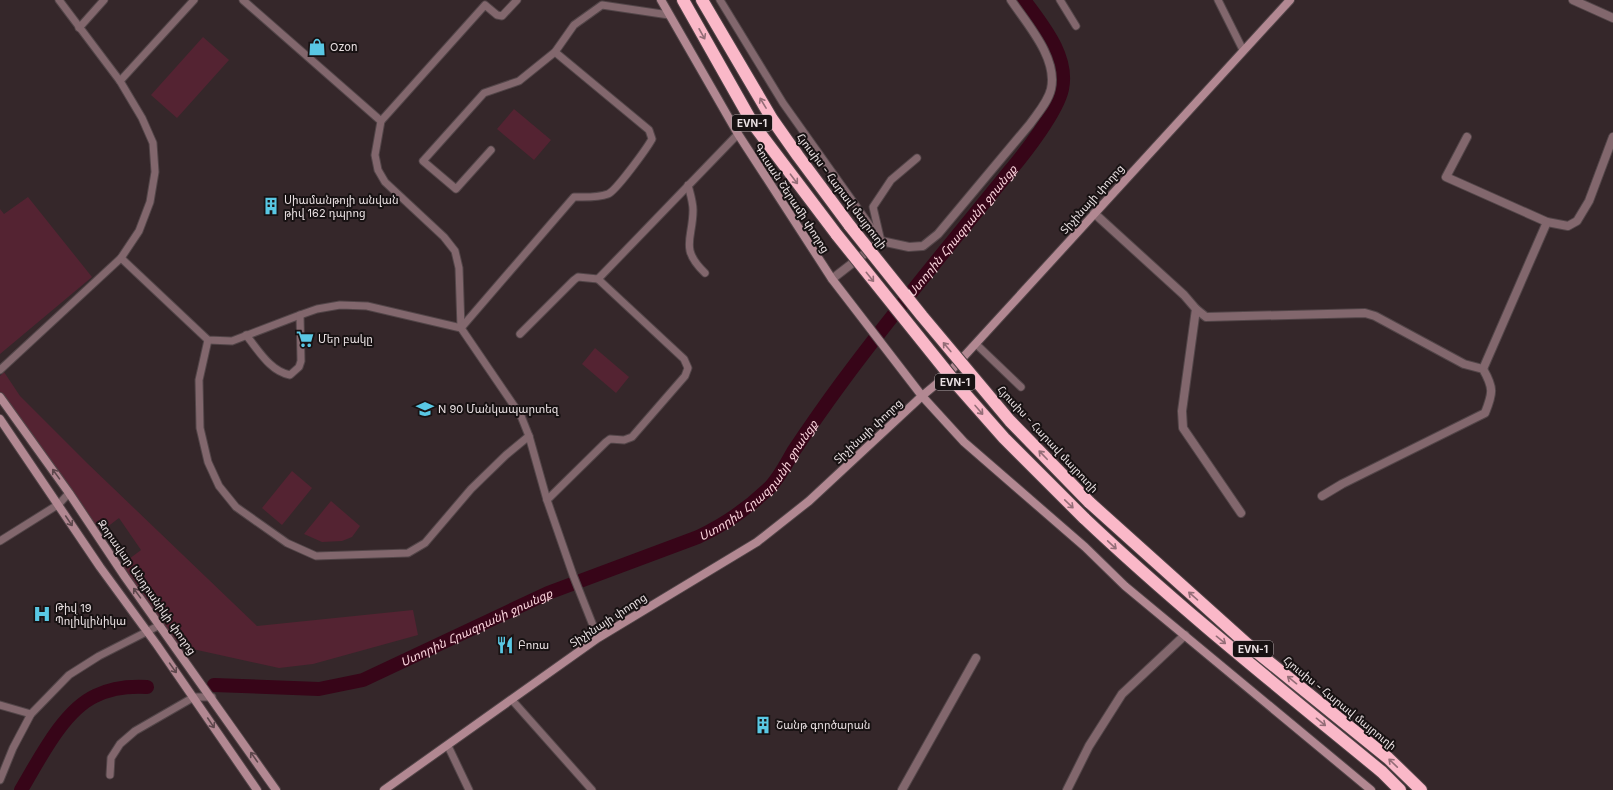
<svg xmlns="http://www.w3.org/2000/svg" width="1613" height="790" font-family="Inter,'Noto Sans Armenian',sans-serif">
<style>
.green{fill:#542332}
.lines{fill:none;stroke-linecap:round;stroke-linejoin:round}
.canal{stroke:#370518;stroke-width:14}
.lane-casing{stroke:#524548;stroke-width:9}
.street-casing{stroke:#524548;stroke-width:10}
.secondary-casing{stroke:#524548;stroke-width:10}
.highway-casing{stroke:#524548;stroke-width:14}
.lane{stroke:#82676d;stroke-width:7}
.street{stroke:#82676d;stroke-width:8}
.secondary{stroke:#b28892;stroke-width:8}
.highway{stroke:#fab8c8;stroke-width:12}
.highway-bridge-casing{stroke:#524548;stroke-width:14;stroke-linecap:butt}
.highway-bridge{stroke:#fab8c8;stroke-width:12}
.oneway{stroke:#946d77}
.oneway2{stroke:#5d474c}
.labels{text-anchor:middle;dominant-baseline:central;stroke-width:4;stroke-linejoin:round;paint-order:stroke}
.shield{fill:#181213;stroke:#aba3a5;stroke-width:1}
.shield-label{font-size:10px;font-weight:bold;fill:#eae1e3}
.poi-label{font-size:11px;fill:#eae1e3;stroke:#181213;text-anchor:start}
.street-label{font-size:11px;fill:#eae1e3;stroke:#181213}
.water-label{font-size:12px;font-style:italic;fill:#fbd5dd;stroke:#181213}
</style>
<rect width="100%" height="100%" fill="#35272a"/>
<g class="green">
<polygon points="203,37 229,60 177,118 151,95"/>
<polygon points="514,109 551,140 534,160 497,129"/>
<polygon points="28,197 92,277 0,354 0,209 4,214"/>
<polygon points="595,348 629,377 616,393 582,364"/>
<polygon points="4,372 20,396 87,463 257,626 413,610 418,635 313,664 279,668 179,646 117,568 141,550 119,518 94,537 0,401 0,376"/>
<polygon points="292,471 312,488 282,525 262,508"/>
<polygon points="331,501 360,526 352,537 342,541 322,542 304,534"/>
</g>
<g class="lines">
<g class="canal">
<path id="s1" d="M214,685L319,689L363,680L548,593L698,537C724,525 747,509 768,489C778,480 786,464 793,452C809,428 825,405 842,382C895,310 953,241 1009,172C1025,153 1057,112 1062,89C1069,56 1042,25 1024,0"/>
<path d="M21,790C39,760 63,711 95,696C111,688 129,686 147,687"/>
</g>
<g class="lane-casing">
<g id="lane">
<polyline points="243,0 381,121 375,155 378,170 385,182 444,237 455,251 459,268 461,328"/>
<polyline points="720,0 783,103 881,241"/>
<polyline points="1060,0 1076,26"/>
<polyline points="1218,0 1243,50"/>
<polyline points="79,28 104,0"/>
<polyline points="120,81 194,0"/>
<polyline points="381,121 485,5 497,15 502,16 517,0"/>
<polyline points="491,150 456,189 423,161 484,93 519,81 555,52 574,25 602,5 669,15"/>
<path d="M688,185C690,193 693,202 693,210C693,239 679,248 705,273"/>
<polyline points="880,237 873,207 891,180 917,158"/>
<polyline points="121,258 208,340 232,341 300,315 317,309 340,305 367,306 461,328 521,416 529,436 547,500 573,575 598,638"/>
<path d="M461,328L574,197C585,197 597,198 608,194C616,191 647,148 652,139L649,130L555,52"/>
<polyline points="520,334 574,280 578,277 598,279"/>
<path d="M246,335C259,351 270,371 290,375L299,367L301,361L300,315"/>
<polyline points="208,340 199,380 200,428 208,462 219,486 236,507 287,543 316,556 408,553 425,543 471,489 506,455 529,436"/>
<polyline points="976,344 1021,387"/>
<polyline points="0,370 121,258 139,231 150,202 155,172 153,143 142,118 120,81 59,0"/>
<polyline points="547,500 606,442 610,439 624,440 632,437 685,376 688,368 684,359 598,279 738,134"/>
<polyline points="0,541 59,504 69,493"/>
<polyline points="512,700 592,790"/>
<polyline points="0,705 31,714"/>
<polyline points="448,746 469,790"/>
<polyline points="110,775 111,758 120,744 135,731 194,697 212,697"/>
<polyline points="0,780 13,748 31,714 69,675 99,656 160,625"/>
</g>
</g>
<g class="street-casing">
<g id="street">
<polyline points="1573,0 1613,18"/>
<polyline points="1467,137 1446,177 1547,222 1568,226 1577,221 1589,201 1613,137"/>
<polyline points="1094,213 1184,295 1196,309 1182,411 1183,428 1241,513"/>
<path d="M832,279L881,241L909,247L923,246L938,234L1030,124C1037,114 1048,102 1051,89C1058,58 1027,24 1011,0"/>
<path d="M1196,309L1206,317L1365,313L1375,316L1464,364L1483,369C1494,388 1493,393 1485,413L1342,484L1322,496"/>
<polyline points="1483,369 1547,222"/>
<polyline points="902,790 976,658"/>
<polyline points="1067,790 1089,746 1122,694 1185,635"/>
</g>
</g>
<g class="secondary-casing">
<g id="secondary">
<polyline points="661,0 738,134 832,279 922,396 964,442 1085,547 1125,586 1371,790"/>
<polyline points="0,397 69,493 125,577 276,790"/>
<polyline points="0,419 100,567 157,645 257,790"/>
<polyline points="384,790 598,638 757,542 809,501 922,396 946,376 1290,0"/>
</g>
</g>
<g class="highway-casing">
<g id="highway">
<polyline points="683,0 753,124 837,235"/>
<polyline points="702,0 772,119 798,156 850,226"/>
<polyline points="1089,502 1247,644 1388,758 1421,790"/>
<path d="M1084,518C1179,608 1281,689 1382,772L1400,790"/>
</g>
</g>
<use href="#lane" class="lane"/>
<use href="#street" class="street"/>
<use href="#secondary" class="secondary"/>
<use href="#highway" class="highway"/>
<g class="highway-bridge-casing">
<g id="highway-bridge">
<polyline points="850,226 922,316 1010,421 1089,502"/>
<polyline points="837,235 959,387 1004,438 1084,518"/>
</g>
</g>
<use href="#highway-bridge" class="highway-bridge"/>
</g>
<defs><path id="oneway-shaft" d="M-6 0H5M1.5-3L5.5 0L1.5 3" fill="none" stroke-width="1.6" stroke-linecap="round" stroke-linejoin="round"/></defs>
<g class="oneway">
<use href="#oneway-shaft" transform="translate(702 34) rotate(61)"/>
<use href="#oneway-shaft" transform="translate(763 103) rotate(-121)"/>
<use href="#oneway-shaft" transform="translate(794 179) rotate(53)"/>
<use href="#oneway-shaft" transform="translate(870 277) rotate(51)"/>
<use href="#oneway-shaft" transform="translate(947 347) rotate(-130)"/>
<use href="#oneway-shaft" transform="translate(979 410) rotate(49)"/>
<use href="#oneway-shaft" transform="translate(1043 455) rotate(-134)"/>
<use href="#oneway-shaft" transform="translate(1069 504) rotate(44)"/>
<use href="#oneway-shaft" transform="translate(1112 545) rotate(43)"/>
<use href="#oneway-shaft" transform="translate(1193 596) rotate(-139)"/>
<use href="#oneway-shaft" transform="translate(1221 640) rotate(39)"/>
<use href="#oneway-shaft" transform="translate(1292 680) rotate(-141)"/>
<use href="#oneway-shaft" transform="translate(1321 722) rotate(39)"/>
<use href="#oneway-shaft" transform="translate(1393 763) rotate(-136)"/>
</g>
<g class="oneway2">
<use href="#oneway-shaft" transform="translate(56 474) rotate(-126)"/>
<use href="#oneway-shaft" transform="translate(69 521) rotate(56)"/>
<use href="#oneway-shaft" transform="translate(137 593) rotate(-126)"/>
<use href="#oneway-shaft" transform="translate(173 668) rotate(55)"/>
<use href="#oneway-shaft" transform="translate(211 723) rotate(56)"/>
<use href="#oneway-shaft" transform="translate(254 757) rotate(-125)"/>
</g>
<defs>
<g id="shop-bare" transform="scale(1.38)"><path d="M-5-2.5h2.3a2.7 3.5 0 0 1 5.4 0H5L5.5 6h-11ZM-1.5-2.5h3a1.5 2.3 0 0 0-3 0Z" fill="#59c8e4" stroke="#181213" stroke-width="2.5" paint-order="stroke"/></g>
<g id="building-bare" transform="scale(1.38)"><path d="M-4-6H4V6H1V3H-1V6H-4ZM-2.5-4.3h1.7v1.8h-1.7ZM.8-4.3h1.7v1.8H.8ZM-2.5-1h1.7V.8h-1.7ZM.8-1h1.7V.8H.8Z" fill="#59c8e4" stroke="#181213" stroke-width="2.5" paint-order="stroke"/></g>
<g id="supermarket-bare" transform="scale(1.38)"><path d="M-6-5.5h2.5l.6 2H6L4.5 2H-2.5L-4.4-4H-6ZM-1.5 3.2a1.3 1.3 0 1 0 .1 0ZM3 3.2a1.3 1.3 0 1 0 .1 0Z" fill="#59c8e4" stroke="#181213" stroke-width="2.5" paint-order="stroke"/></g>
<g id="school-bare" transform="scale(1.38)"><path d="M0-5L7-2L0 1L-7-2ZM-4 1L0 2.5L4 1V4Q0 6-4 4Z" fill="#59c8e4" stroke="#181213" stroke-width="2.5" paint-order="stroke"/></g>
<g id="hospital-bare" transform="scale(1.38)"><path d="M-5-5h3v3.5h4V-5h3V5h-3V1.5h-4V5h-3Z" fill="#59c8e4" stroke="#181213" stroke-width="2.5" paint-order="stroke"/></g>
<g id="restaurant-bare" transform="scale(1.38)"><path d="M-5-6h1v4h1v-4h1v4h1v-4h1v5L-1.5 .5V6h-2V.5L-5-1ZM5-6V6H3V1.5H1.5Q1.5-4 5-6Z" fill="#59c8e4" stroke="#181213" stroke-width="2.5" paint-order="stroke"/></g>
</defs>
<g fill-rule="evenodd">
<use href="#shop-bare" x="317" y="47"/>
<use href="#building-bare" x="271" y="206"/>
<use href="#supermarket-bare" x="305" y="339"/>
<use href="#school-bare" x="425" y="409"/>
<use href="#hospital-bare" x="42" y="614"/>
<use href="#restaurant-bare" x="505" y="645"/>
<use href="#building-bare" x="763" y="725"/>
</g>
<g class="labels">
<g class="shield">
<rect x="732" y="115" width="40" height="16" rx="3"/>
<rect x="935" y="374" width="40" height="16" rx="3"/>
<rect x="1233" y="641" width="40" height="16" rx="3"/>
</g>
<g class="shield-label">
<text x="752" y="123">EVN-1</text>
<text x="955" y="382">EVN-1</text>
<text x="1253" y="649">EVN-1</text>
</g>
<g class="poi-label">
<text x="330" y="47">Ozon</text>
<text x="284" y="200">Սիամանթոյի անվան<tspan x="284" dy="13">թիվ 162 դպրոց</tspan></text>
<text x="318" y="339">Մեր բակը</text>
<text x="438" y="409">N 90 Մանկապարտեզ</text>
<text x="55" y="608">Թիվ 19<tspan x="55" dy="13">Պոլիկլինիկա</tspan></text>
<text x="518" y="645">Բոռա</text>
<text x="776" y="725">Շանթ գործարան</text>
</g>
<g class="street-label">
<text transform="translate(842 191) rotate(53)">Հյուսիս - Հարավ մայրուղի</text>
<text transform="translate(792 198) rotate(57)">Գուսան Շերամի փողոց</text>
<text transform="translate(1092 199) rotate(-48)">Տիչինայի փողոց</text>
<text transform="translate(868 431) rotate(-43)">Տիչինայի փողոց</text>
<text transform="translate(1048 439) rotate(47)">Հյուսիս - Հարավ մայրուղի</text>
<text transform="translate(147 587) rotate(55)">Զորավար Անդրանիկի փողոց</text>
<text transform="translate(608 620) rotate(-33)">Տիչինայի փողոց</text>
<text transform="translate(1340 703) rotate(39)">Հյուսիս - Հարավ մայրուղի</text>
</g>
<g class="water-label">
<text stroke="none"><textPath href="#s1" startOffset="923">Ստորին Հրազդանի ջրանցք</textPath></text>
<text stroke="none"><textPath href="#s1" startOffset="599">Ստորին Հրազդանի ջրանցք</textPath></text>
<text stroke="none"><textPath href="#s1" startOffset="275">Ստորին Հրազդանի ջրանցք</textPath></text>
</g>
</g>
</svg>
